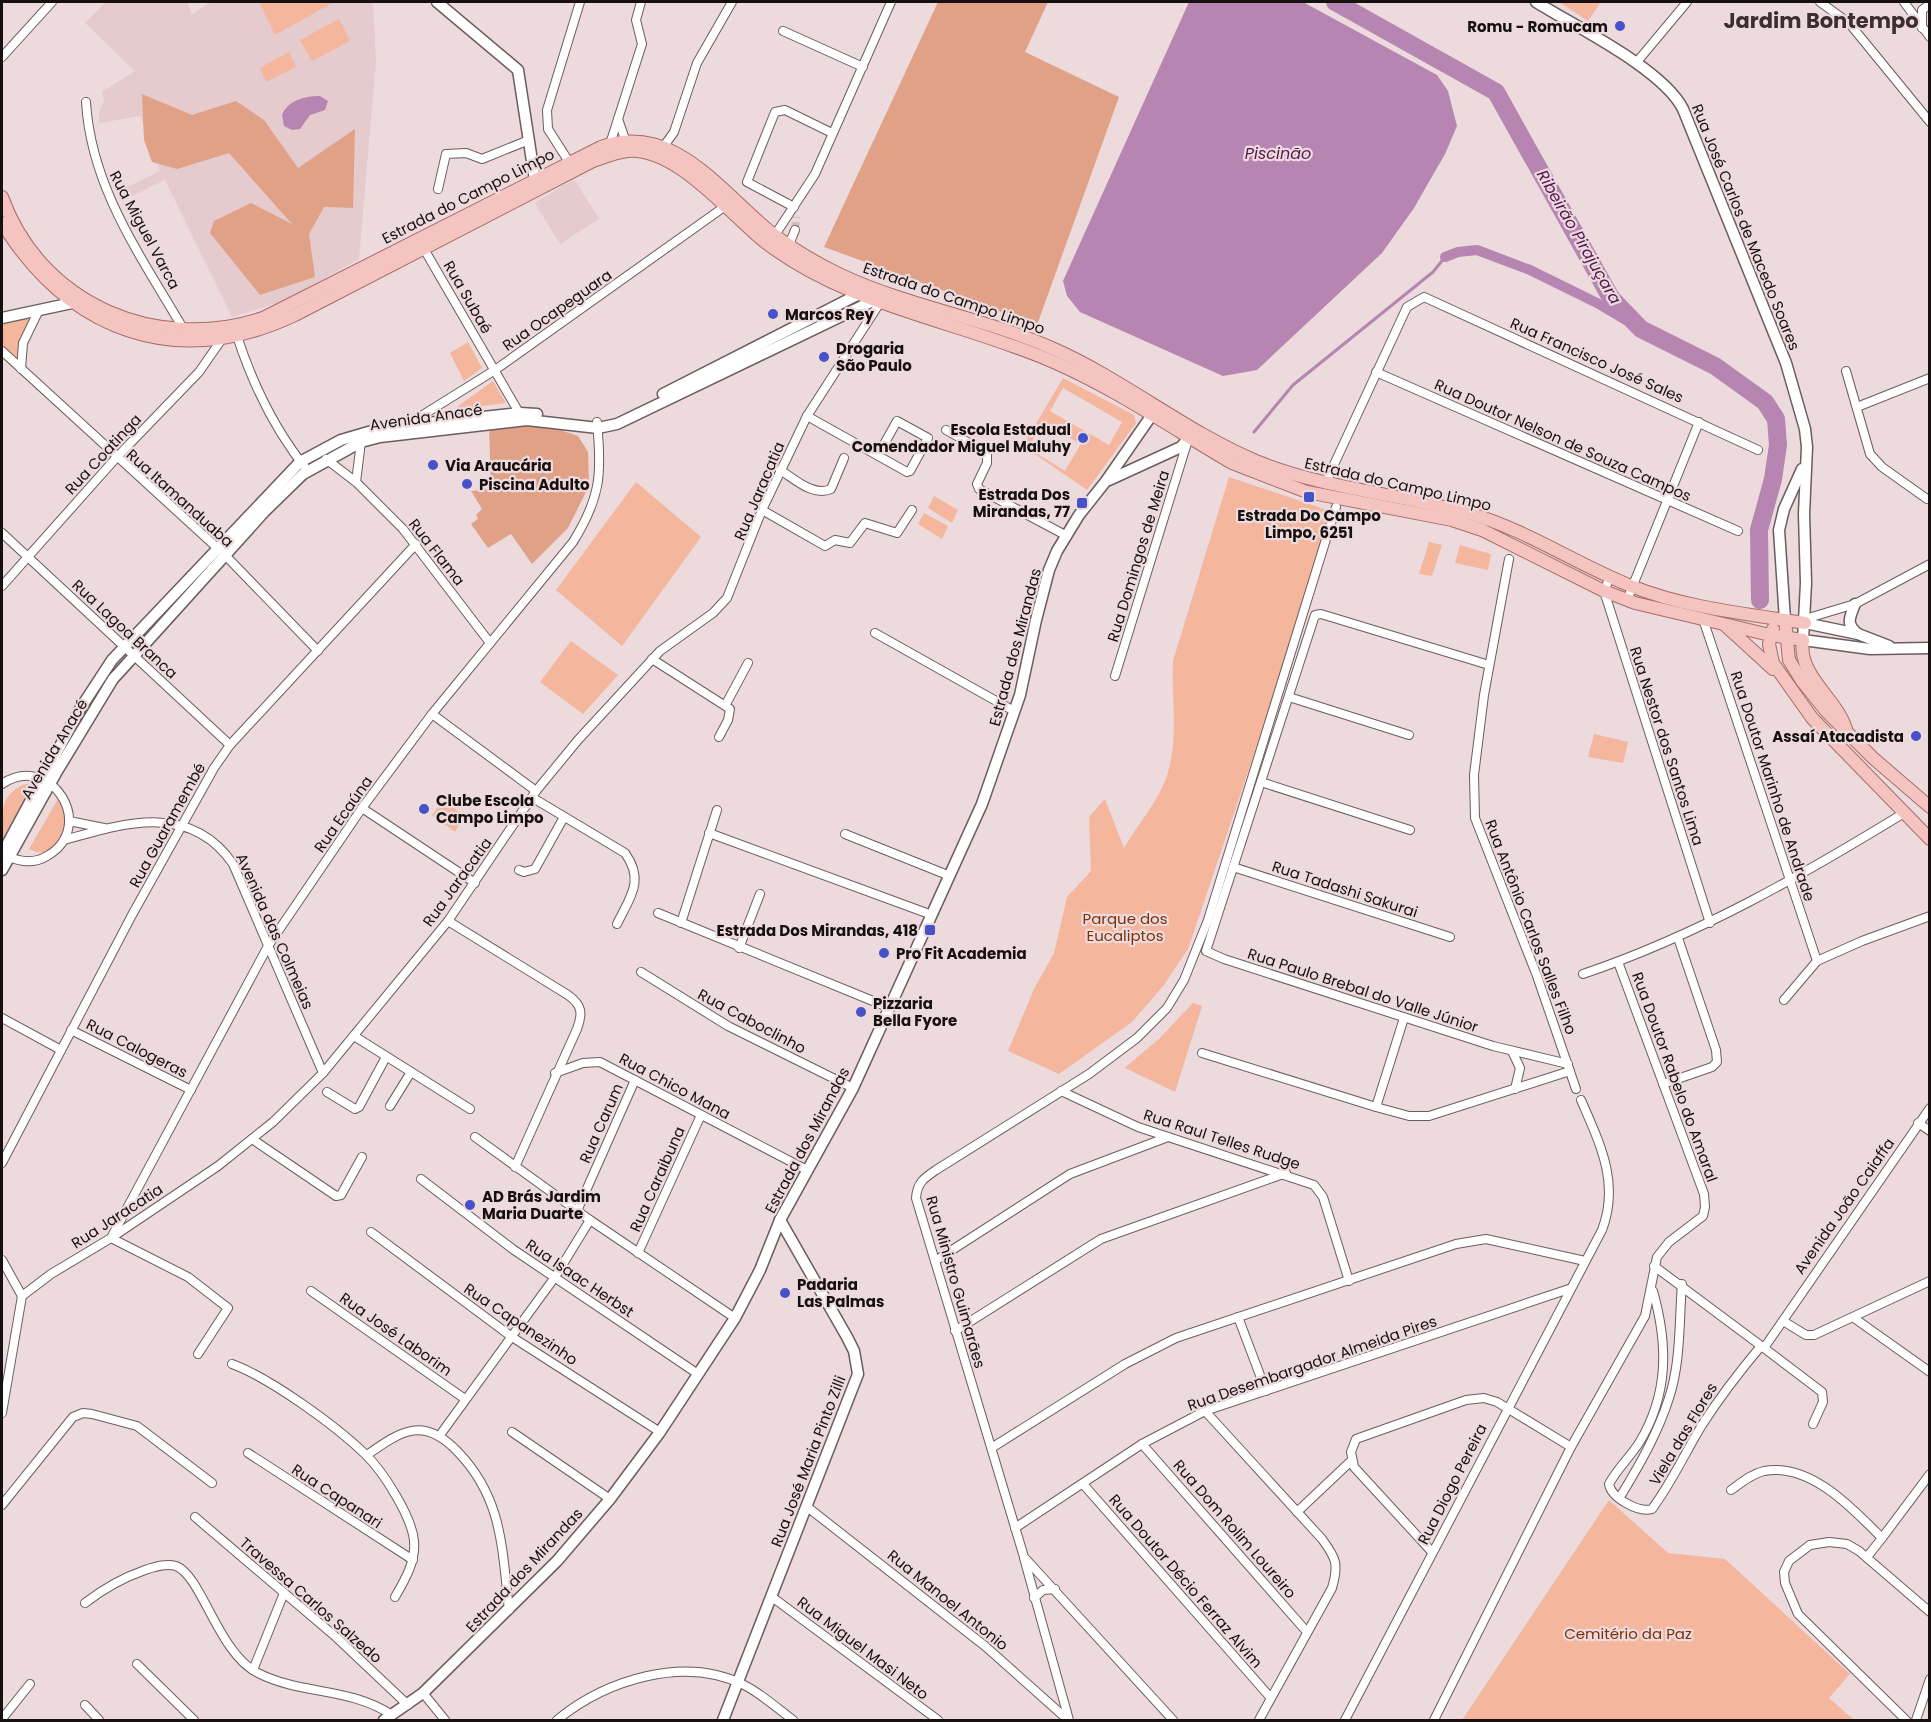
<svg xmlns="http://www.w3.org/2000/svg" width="1931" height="1722" font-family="Poppins,sans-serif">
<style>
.built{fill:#e5cace}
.green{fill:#f4b69d;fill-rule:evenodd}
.forest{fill:#e0a186}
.water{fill:#b685b1}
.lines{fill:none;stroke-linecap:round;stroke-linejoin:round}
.stream{stroke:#b685b1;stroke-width:3}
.canal{stroke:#b685b1;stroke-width:10}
.river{stroke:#b685b1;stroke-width:18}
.street-tunnel{stroke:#ccbcbe;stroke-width:8;stroke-dasharray:8 4;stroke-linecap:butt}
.street-casing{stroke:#6b5c5e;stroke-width:10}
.secondary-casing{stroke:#6b5c5e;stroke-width:13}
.primary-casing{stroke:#a46c67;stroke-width:14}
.street{stroke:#fff;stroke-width:8}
.secondary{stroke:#fff;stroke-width:10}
.primary{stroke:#f6c4c0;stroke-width:12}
.poi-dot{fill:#4852c8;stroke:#ecdadd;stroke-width:2}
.labels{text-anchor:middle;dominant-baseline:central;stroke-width:4.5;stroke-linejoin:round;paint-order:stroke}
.poi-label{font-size:15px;font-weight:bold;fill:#161011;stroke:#ecdadd;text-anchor:start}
.street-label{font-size:15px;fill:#161011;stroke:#ecdadd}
.park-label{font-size:15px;fill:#7b3009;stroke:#ecdadd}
.water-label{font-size:16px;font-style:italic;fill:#531851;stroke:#ecdadd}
.district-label{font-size:21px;font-weight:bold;fill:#3b2d30;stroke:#ecdadd}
</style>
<rect width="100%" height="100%" fill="#ecdadd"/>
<g class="built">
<polygon points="106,2 187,2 192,14 211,2 373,2 376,60 359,259 284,301 232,317 165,180 126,199 121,190 160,171 140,116 99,123 99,112 104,101 102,92 135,71 85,23"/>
<polygon points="574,179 599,219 560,244 535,203"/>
</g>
<g class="green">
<polygon points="259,2 334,2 275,35"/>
<polygon points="1559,2 1601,2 1588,21"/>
<polygon points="339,19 350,41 312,61 300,40"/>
<polygon points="289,52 296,67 266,82 260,68"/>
<polygon points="35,314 15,361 2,348 2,320"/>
<polygon points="468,342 482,368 464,381 450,353"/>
<path d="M1063,378L1134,415L1136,423L1087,490L1023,446ZM1063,388L1122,422L1109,445L1050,411ZM1042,423L1081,444L1065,471L1028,448Z"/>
<polygon points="493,381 506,403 459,409 458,406"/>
<path d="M1229,477L1333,512L1284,666L1188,949L1164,985L1132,1022L1059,1074L1008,1051L1034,989L1054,953L1067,897L1091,871L1089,817L1105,799L1124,848C1137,825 1155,806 1165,781C1180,742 1171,701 1173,661Z"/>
<polygon points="636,482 701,537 622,646 556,590"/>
<polygon points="934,496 958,510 952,523 928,508"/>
<polygon points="924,513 948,526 942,539 918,524"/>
<polygon points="1429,542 1442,545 1432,576 1419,574"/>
<polygon points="1460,545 1491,554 1488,570 1455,563"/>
<polygon points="571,641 618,675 583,714 540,682"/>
<polygon points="1594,734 1628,742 1623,763 1588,757"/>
<path d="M25,784H38L6,842L2,838C2,811 0,795 25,784Z"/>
<path d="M58,799L67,811C65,830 56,863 29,849Z"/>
<polygon points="443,800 464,815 455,832 432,815"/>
<polygon points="1193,1003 1202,1006 1175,1092 1125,1068 1122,1070 1159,1039"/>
<polygon points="1609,1500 1668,1553 1725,1559 1850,1674 1829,1698 1854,1720 1462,1720"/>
</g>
<g class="forest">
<polygon points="938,2 1048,2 1025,52 1119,97 1037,325 824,247"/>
<polygon points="142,94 192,115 236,101 264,120 298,168 355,129 353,208 324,207 309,234 315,277 260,295 210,233 214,221 251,203 292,224 229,153 177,169 152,162 144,140"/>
<polygon points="489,425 551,427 578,436 588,452 589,486 568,528 532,564 511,534 488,548 471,524 478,519 476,515 482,509 471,491 491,489"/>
</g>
<g class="water">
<polygon points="1189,2 1303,2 1437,75 1448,91 1457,126 1445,154 1414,208 1382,253 1257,370 1223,376 1080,312 1067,296 1063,281"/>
<path d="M320,96L328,101L325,110L310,115L300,129L292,130L284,126L282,115C288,100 305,96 320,96Z"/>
</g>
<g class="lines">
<polyline class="stream" points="1254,432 1293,385 1433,272 1445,257"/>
<polyline class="canal" points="1445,257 1458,252 1477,250 1530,270 1597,303 1641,329"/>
<polyline class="river" points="1335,2 1496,92 1611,298 1641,329 1715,366 1765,402 1776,419 1778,445 1773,479 1759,530 1760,600"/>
<polyline class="street-tunnel" points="795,230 796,217"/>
<g class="street-casing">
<g id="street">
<polyline points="1820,2 1849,23 1930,122"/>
<polyline points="1904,2 1930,37"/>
<polyline points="1922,28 1922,10 1930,4"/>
<polyline points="783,31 863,67"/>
<polyline points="2,57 52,2"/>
<polyline points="1636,63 1687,2"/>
<path d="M86,102C91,188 142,258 184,330"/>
<polyline points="618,119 626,142"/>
<polyline points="610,144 642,44 636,20 641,2"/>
<polyline points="664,146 674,132 697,63 732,2"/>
<polyline points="569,162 548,129 547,110 580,2"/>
<polyline points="438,189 446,154 466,153 482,159 529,140"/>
<polyline points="794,207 747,182 775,112 785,110 832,133"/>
<polyline points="775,235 815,174 891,2"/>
<polyline points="789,245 795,230"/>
<polyline points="424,249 521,416"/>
<path d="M237,336C253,385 275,431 308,471"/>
<polyline points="2,351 225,555 318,651"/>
<polyline points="21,369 23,343 38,312"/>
<polyline points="1846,371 1870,454 1882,467 1927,499"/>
<polyline points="1376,372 1738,531"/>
<polyline points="1857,407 1930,378"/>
<polyline points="807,416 907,472 910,471 928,438 897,421 878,455"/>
<polyline points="410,423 495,370 724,207"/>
<polyline points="946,430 987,453 987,463 977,484 979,489 1067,536"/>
<polyline points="326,459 356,482 403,529 490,643"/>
<path d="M780,470C795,479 813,497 831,489L844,458"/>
<polyline points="356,482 361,442"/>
<polyline points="1325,484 1407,307 1424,297 1758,450"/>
<polyline points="762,510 825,546 835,540 850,543 865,523 897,533 912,510"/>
<polyline points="2,533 230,745"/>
<polyline points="1509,559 1484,695 1474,775 1475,818 1537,976 1576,1089"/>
<polyline points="1610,577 1604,591 1710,923"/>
<polyline points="2,586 116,458 199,372 222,339"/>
<polyline points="1627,600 1699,422"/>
<polyline points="1703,619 1817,961"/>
<polyline points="1805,619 1855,604 1930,564"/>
<polyline points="875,633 1014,711"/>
<polyline points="652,659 730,709 728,720 719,737"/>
<polyline points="1489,665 1321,614 1315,615 1206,951 1224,959 1493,1046 1568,1064"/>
<polyline points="1115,676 1187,443"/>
<polyline points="1289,697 1409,735"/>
<polyline points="726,704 748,663"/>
<polyline points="432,714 536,791"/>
<polyline points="1261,782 1410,830"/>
<path d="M2,784C51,751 98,827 47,856C34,864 20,862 7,856"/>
<path d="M533,798L625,853C645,881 630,897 617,924"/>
<polyline points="362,808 475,883"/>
<polyline points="69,821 104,828"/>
<polyline points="709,833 932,915"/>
<polyline points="845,834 950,876"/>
<path d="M64,840C124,823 191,802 233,864L323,1073"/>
<polyline points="1233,867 1450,937"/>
<polyline points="519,870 524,872 535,869 564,817"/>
<polyline points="658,913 890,1008"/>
<path d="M448,921L568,995C582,1005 583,1013 577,1029L515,1167"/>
<polyline points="681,923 717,810"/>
<polyline points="739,948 760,894"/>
<polyline points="641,972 728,1026 853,1088"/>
<path d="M1583,974C1698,935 1801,876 1904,813"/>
<polyline points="1784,1000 1817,961 1862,941 1930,916"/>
<polyline points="2,1018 61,1050"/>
<polyline points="1404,1018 1376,1107 1409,1116 1429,1116 1570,1071"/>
<polyline points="71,1030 191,1090"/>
<polyline points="354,1036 470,1109"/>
<polyline points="1512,1051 1520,1068 1515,1089"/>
<polyline points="1202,1053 1376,1107"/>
<polyline points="555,1073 583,1063 600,1062 807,1170"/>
<polyline points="1663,1084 1712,1067 1717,1062 1716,1050 1678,938"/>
<polyline points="1061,1091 1138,1127 1314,1185 1323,1197 1349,1281"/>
<polyline points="327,1092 355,1109 359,1107 386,1057"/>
<polyline points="390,1106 411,1072"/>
<polyline points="1918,1123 1930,1131"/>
<polyline points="475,1137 590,1220 735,1318"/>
<polyline points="252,1139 336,1196 341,1195 362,1157"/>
<polyline points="2,1163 132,915 214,768 230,745 416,544"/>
<polyline points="421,1179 514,1250 698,1374"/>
<polyline points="577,1211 635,1080"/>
<polyline points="371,1232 512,1337 660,1432"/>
<polyline points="638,1253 701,1115"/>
<polyline points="2,1260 22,1296"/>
<polyline points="935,1261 1070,1174 1168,1137"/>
<polyline points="1654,1266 1764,1348 1930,1108"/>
<polyline points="311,1291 465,1399"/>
<path d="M1653,1291C1668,1344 1669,1394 1639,1443C1630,1457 1617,1469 1609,1484C1611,1498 1639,1513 1652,1509C1672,1482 1685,1453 1702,1425C1720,1397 1740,1371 1761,1346"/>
<polyline points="1238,1317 1266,1391"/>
<polyline points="1854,1318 1930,1372"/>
<polyline points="1783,1321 1806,1335 1814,1335 1930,1281"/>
<polyline points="955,1331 1101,1239 1286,1173"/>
<polyline points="1764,1348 1822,1392 1823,1402 1813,1424"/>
<path d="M198,1354L228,1308L188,1277L111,1238L268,946L362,808L432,714L573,542C601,497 602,473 597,422"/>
<path d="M232,1364C270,1378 335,1425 365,1454C383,1471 412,1517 414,1541C416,1561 405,1580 395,1597"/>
<path d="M1205,1411L1322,1539C1336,1558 1339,1564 1332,1588L1259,1720"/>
<polyline points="2,1413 22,1296 51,1274 111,1238 218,1166 273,1122 323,1073 448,921 536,791 578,740 660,651 713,613 727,598 762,510 807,416 881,301"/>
<polyline points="512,1432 610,1499"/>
<polyline points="440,1435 555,1277 590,1220"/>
<polyline points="1142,1444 1307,1632"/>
<polyline points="993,1447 1125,1364 1176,1338 1456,1244 1486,1239 1585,1261"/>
<polyline points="248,1453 413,1560"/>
<path d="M367,1455C402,1430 424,1416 458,1452C503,1499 502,1549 509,1610"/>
<polyline points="1083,1484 1270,1697"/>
<path d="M1731,1490C1741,1483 1751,1474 1764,1471C1810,1462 1853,1509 1882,1538L1867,1557"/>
<path d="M1620,1497C1639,1466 1658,1433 1669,1398C1681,1362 1679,1321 1682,1284"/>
<polyline points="2,1505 73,1417 83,1413 92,1414 137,1426 212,1483"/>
<polyline points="806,1506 985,1646 1068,1720"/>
<polyline points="1297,1512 1351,1461"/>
<polyline points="195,1517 336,1637 408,1705"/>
<polyline points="1015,1528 1142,1444 1205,1411 1569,1289"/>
<polyline points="1882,1538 1930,1474"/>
<polyline points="1432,1552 1354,1467 1351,1452 1356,1439 1466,1400 1484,1398 1497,1402 1571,1447"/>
<polyline points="1024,1558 1069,1720"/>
<polyline points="772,1597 938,1720"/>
<polyline points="1034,1598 1043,1590 1055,1589"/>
<path d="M85,1603C103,1589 122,1578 145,1570C154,1567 166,1563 176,1566C202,1576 218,1653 258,1673C301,1695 350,1687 392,1715"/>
<polyline points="137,1664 194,1720"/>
<polyline points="253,1670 284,1593"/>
<polyline points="423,1693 445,1720"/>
<polyline points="85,1705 99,1720"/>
<polyline points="2,1719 30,1684"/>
<path d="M557,1720C606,1680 684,1655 744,1685C762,1694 778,1709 793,1720"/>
<path d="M1173,1720L1024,1557L916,1198C917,1183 924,1178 936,1170L1089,1074L1137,1038L1167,1008L1184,980L1208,920L1336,507"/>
<path d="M1345,1720L1602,1230C1620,1183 1600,1144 1581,1100"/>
<polyline points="1434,1720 1571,1447 1645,1316 1657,1257 1669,1242 1703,1216 1705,1207 1704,1194 1618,962"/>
<polyline points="1906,1720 1798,1614 1785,1583 1784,1572 1789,1561 1810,1545 1829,1542 1847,1544 1859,1551 1930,1612"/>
<polyline points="1916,1720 1930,1679"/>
</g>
</g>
<g class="secondary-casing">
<g id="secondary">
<polyline points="437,2 518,70 536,187"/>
<path d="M1536,2C1576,27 1663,69 1683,109L1786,363L1805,429L1807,447L1804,514L1806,583L1803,640L1870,649L1930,648"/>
<polyline points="2,318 72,303"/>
<polyline points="663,394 863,292"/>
<polyline points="1109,480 1181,447 1193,433"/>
<path d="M1855,604C1850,617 1845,624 1858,634"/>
<polyline points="1785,620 1779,530 1784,509 1802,469"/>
<polyline points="1805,623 1858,634 1889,646"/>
<polyline points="2,854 80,709 112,660 300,462 341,440 382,428 520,413 537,414"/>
<polyline points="2,870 56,773 113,679 134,656 265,511 303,474 361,442 380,437 527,420 598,428 617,424 879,298"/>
<polyline points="384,1720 423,1693 557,1561 610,1499 660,1432 735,1318 760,1270 780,1220 853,1088 982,804 1020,695 1036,620 1049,570 1057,551 1079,515 1106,481 1156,409"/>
<polyline points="723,1720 858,1374 854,1351 847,1337 780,1220"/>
</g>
</g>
<g class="primary-casing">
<g id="primary">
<path d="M2,197C41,305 157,353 263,318L601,147C675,121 722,194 773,234C794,250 818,264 841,275C909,307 985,318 1054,349C1124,380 1185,431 1256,461C1324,489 1397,493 1468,513C1525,529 1576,564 1631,586C1686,608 1747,614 1805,623"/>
<path d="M2,223C70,332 176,371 295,315L593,161C605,157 616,152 628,151C676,147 729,213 765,242C848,306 955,320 1049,360C1113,387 1172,428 1232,463L1307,492L1452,520L1482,530L1604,591L1635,603L1770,635L1803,640C1797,675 1836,697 1846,729"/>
<polyline points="1785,620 1789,660 1802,681 1826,711 1873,758 1930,807"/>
<polyline points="1726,626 1773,669"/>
<polyline points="1773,629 1769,644 1773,663 1812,718 1930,839"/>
</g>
</g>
<use href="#street" class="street"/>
<use href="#secondary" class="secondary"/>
<use href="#primary" class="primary"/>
</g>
<g class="poi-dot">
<circle cx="1620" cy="26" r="6"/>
<circle cx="773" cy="314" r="6"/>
<circle cx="824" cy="357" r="6"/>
<circle cx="1083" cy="438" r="6"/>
<circle cx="433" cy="465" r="6"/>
<circle cx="467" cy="484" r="6"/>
<rect x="1303" y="491" width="12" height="12" rx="3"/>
<rect x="1076" y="497" width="12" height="12" rx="3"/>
<circle cx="1916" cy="736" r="6"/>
<circle cx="424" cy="809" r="6"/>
<rect x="924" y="924" width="12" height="12" rx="3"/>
<circle cx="884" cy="953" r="6"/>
<circle cx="861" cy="1012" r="6"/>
<circle cx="470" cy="1205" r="6"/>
<circle cx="785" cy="1293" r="6"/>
</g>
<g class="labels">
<g class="poi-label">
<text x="1608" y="26" text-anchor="end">Romu - Romucam</text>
<text x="785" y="314">Marcos Rey</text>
<text x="836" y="348">Drogaria<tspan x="836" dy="17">São Paulo</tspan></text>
<text x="1071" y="429" text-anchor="end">Escola Estadual<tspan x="1071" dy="17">Comendador Miguel Maluhy</tspan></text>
<text x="445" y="465">Via Araucária</text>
<text x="479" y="484">Piscina Adulto</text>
<text x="1070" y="494" text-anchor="end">Estrada Dos<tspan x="1070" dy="17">Mirandas, 77</tspan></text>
<text x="1309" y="515" text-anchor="middle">Estrada Do Campo<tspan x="1309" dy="17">Limpo, 6251</tspan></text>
<text x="1904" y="736" text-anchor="end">Assaí Atacadista</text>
<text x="436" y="800">Clube Escola<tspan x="436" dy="17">Campo Limpo</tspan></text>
<text x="918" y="930" text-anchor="end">Estrada Dos Mirandas, 418</text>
<text x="896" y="953">Pro Fit Academia</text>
<text x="873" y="1003">Pizzaria<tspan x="873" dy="17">Bella Fyore</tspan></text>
<text x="482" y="1196">AD Brás Jardim<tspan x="482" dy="17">Maria Duarte</tspan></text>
<text x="797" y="1284">Padaria<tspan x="797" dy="17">Las Palmas</tspan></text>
</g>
<g class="street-label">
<text transform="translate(468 196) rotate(-27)">Estrada do Campo Limpo</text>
<text transform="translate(1746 227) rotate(68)">Rua José Carlos de Macedo Soares</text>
<text transform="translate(145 230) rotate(62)">Rua Miguel Varca</text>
<text transform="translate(468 297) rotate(60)">Rua Subaé</text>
<text transform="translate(954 298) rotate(19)">Estrada do Campo Limpo</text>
<text transform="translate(557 310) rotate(-35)">Rua Ocapeguara</text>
<text transform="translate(1597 360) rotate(24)">Rua Francisco José Sales</text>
<text transform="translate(426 417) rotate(-8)">Avenida Anacé</text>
<text transform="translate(1563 440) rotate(24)">Rua Doutor Nelson de Souza Campos</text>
<text transform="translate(103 454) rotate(-47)">Rua Coatinga</text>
<text transform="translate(1398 484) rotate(13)">Estrada do Campo Limpo</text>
<text transform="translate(759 491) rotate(-67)">Rua Jaracatia</text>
<text transform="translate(180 498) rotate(42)">Rua Itamanduaba</text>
<text transform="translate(437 552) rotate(52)">Rua Flama</text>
<text transform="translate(1138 556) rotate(-73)">Rua Domingos de Meira</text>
<text transform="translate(125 629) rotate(43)">Rua Lagoa Branca</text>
<text transform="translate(1015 647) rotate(-75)">Estrada dos Mirandas</text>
<text transform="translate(1667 746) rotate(72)">Rua Nestor dos Santos Lima</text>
<text transform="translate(54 749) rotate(-59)">Avenida Anacé</text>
<text transform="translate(1773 786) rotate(72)">Rua Doutor Marinho de Andrade</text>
<text transform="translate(343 814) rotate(-55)">Rua Ecaúna</text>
<text transform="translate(167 825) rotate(-61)">Rua Guaramembé</text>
<text transform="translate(457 882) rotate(-54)">Rua Jaracatia</text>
<text transform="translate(1345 889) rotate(18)">Rua Tadashi Sakurai</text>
<text transform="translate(1531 927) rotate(69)">Rua Antônio Carlos Salles Filho</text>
<text transform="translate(275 931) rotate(66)">Avenida das Colmeias</text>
<text transform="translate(1363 990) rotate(18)">Rua Paulo Brebal do Valle Júnior</text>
<text transform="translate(752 1021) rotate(28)">Rua Caboclinho</text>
<text transform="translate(137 1048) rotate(27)">Rua Calogeras</text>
<text transform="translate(1675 1077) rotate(70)">Rua Doutor Rabelo do Amaral</text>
<text transform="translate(675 1086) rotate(28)">Rua Chico Mana</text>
<text transform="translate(601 1123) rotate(-66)">Rua Carum</text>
<text transform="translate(1222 1139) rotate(18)">Rua Raul Telles Rudge</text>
<text transform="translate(807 1140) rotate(-62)">Estrada dos Mirandas</text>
<text transform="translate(657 1179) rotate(-66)">Rua Caraibuna</text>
<text transform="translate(1844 1206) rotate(-55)">Avenida João Caiaffa</text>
<text transform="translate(117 1216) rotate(-33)">Rua Jaracatia</text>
<text transform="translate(580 1278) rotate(34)">Rua Isaac Herbst</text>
<text transform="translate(956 1282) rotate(74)">Rua Ministro Guimarães</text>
<text transform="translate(521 1324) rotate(34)">Rua Capanezinho</text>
<text transform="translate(396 1334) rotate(35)">Rua José Laborim</text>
<text transform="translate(1312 1363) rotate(-19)">Rua Desembargador Almeida Pires</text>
<text transform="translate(1683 1434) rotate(-59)">Viela das Flores</text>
<text transform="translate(808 1461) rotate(-69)">Rua José Maria Pinto Zilli</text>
<text transform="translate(1452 1484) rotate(-63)">Rua Diogo Pereira</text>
<text transform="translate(337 1496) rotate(33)">Rua Capanari</text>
<text transform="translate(1235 1529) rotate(49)">Rua Dom Rolim Loureiro</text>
<text transform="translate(524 1570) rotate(-47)">Estrada dos Mirandas</text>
<text transform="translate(1186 1581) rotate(49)">Rua Doutor Décio Ferraz Alvim</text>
<text transform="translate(311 1600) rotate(41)">Travessa Carlos Salzedo</text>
<text transform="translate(948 1600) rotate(39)">Rua Manoel Antonio</text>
<text transform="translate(863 1648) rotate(37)">Rua Miguel Masi Neto</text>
</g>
<g class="park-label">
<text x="1125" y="918">Parque dos<tspan x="1125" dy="17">Eucaliptos</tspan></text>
<text x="1628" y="1633">Cemitério da Paz</text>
</g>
<g class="water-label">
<text x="1278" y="153">Piscinão</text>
<text transform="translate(1579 237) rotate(60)">Ribeirão Pirajuçara</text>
</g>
<g class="district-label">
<text x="1821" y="20">Jardim Bontempo</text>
</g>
</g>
<rect width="1931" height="1722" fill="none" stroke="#161011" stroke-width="6"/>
</svg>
